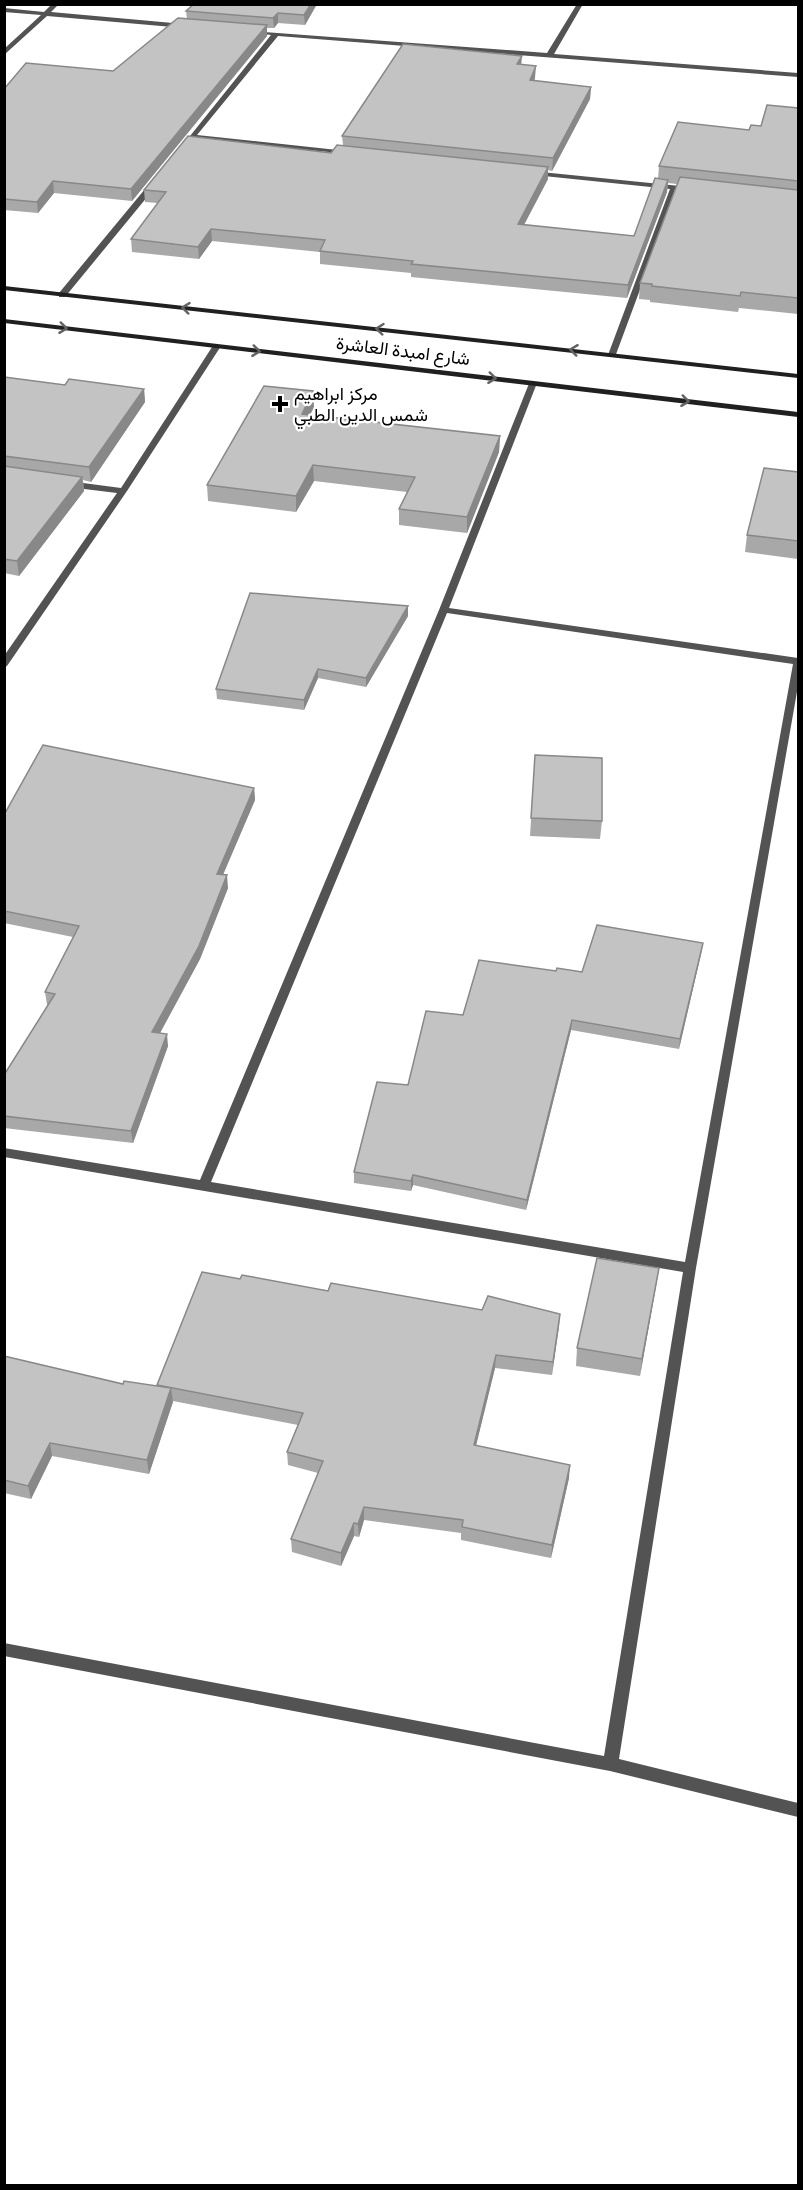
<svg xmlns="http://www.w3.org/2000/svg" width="803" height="2190" font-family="Signika,Vazirmatn,sans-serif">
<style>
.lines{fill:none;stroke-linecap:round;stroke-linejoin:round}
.street{fill:#535353;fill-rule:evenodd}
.secondary{fill:#202020;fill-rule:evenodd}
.wall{fill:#a8a8a8}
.shaded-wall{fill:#888}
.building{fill:#c3c3c3;stroke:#888;stroke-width:1.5}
.oneway{stroke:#636363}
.poi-dot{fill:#000;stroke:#fff;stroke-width:2}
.labels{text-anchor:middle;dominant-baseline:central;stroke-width:4.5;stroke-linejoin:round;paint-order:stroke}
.far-street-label{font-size:18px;fill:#000;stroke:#fff}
.far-poi-label{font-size:18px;fill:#000;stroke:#fff;text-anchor:start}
</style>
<rect width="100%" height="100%" fill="#fff"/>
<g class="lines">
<g class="street">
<polygon points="52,4 59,4 51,12 184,24 187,26 184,28 47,16 4,55 4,49 41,15 4,12 4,8 44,12"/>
<polygon points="577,4 583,4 554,54 798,73 798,77 278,36 197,135 347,151 349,152 349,154 194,139 189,143 186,141 271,35 249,32 250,31 547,53"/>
<polygon points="531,171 690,187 694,189 690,191 677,190 615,357 608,355 670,189 534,175 531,175"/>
<polygon points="150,183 157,185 65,297 59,297 59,293"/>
<polygon points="214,344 221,346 127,491 7,666 4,667 4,656 117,493 68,487 64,484 68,481 121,488"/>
<path d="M530,381L537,383L449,608L798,658V686L696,1268L619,1759L798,1803V1817L610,1771L4,1656V1643L604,1756L683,1272L4,1157V1148L200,1180L439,610ZM447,613L793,664L685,1262L211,1182Z"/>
</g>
<g class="secondary">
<polygon points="4,286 798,374 798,378 4,290"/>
<polygon points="4,319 798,412 798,417 4,323"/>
</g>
</g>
<g class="wall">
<polygon points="194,4 317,4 305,25 278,23 274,28 267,28 267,36 132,201 54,193 38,213 4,210 4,89 113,71 187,19 186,11"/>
<polygon points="521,65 535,78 534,81 591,87 590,99 552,171 548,170 548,179 524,225 634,236 658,179 659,166 761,126 798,108 798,314 739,308 738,312 650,302 650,300 639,299 640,283 677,184 668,183 667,192 627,298 411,277 411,273 320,264 320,252 212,241 199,259 132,252 131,239 158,203 145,202 144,190 331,153 343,145 342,136"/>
<polygon points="4,377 65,385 144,389 145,402 91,482 83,480 84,491 19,576 4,573"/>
<polygon points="314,407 310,415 500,436 499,452 467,533 399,525 399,509 407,492 314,481 296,512 208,501 207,485"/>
<polygon points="798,472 798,559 745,552 747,535"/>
<polygon points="408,616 366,687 318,678 304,710 217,699 216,689"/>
<polygon points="535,755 602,821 600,839 530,836"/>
<polygon points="254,788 255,800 223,875 228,888 200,959 160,1033 168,1046 133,1143 4,1128 4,1075 48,1005 47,1005 45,992 73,937 4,923 4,815"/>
<polygon points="703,943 701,954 679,1049 571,1030 526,1210 413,1185 411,1191 354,1183 354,1172 408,1085 463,1015 556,971 582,972"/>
<polygon points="659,1268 656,1286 640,1376 576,1366 577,1348"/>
<polygon points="240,1279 482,1310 560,1314 552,1375 495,1368 476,1445 569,1478 551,1558 461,1540 461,1533 364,1520 359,1537 354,1536 341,1566 292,1552 291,1539 318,1473 288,1465 287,1452 298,1425 173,1401 149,1474 52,1456 31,1499 4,1493 4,1356 123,1384 157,1386"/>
</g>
<g class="shaded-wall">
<polygon points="311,4 317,4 305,25 304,15"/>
<polygon points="278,13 278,23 274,28 273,18"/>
<polygon points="267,25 267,36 132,201 131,189"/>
<polygon points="522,56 521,67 517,64"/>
<polygon points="536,66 535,78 529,92 530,80"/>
<polygon points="591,87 590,99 552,171 553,158"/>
<polygon points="548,167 548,179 518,236 518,224"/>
<polygon points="668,180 667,192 627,298 628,285"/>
<polygon points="53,181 54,193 38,213 37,202"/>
<polygon points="211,229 212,241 199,259 198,247"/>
<polygon points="144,389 145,402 91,482 89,467"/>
<polygon points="313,391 314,407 302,430 302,414"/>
<polygon points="500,436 499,452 467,533 467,517"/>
<polygon points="313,465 314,481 296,512 296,496"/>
<polygon points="82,477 84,491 19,576 17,561"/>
<polygon points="408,606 408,616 366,687 366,678"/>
<polygon points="318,669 318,678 304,710 304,700"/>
<polygon points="254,788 255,800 218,886 217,874"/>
<polygon points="227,875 228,888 200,959 154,1044 152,1032"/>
<polygon points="703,943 701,954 679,1049 680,1039"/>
<polygon points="572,1020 571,1030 526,1210 527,1200"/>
<polygon points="167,1034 168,1046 133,1143 131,1131"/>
<polygon points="413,1175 413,1185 411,1191 411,1181"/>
<polygon points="659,1268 656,1286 640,1376 642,1359"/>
<polygon points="560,1314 559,1327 552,1375 553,1362"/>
<polygon points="496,1355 495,1368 473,1458 474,1445"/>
<polygon points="171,1388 173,1402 149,1474 147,1460"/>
<polygon points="50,1443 52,1456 31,1499 28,1486"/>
<polygon points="570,1465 569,1478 551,1558 552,1545"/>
<polygon points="364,1507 364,1520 359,1537 358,1524"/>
<polygon points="354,1523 354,1536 341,1566 341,1553"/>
</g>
<g class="building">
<polygon points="194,4 311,4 304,15 278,13 273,18 186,11"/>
<polygon points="178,18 267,25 131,189 53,181 37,202 4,199 4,89 26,63 113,71"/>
<polygon points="403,44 522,56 517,64 536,66 530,80 591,87 553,158 342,136"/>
<polygon points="767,105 798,108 798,181 659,166 678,122 749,130 751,125 761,126"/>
<polygon points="188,136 331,153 337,145 548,167 518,224 634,236 655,178 668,180 628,285 411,264 413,261 320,251 325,240 211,229 198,247 131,239 166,192 144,190"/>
<polygon points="680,177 798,190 798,298 741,292 740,296 652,286 652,284 640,283"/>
<polygon points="4,377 65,385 69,379 144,389 89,467 4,456"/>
<polygon points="264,386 313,391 302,414 500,436 467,517 399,509 415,477 313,465 296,496 207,485"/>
<polygon points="4,466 82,477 17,561 4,559"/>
<polygon points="764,468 798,472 798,541 747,535"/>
<polygon points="250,593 408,606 366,678 318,669 304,700 216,689"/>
<polygon points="43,745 254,788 217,874 227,875 199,946 152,1032 167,1034 131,1131 4,1116 4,1075 55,994 45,992 79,926 4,911 4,815"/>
<polygon points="535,755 602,758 602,821 531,818"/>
<polygon points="597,925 703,943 680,1039 572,1020 527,1200 413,1175 411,1181 354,1172 377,1082 408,1085 426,1011 463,1015 479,960 556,971 557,968 582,972"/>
<polygon points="597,1258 659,1268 642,1359 577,1348"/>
<polygon points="202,1272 240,1279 242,1275 328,1291 331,1283 482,1310 488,1296 560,1314 553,1362 496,1355 474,1445 570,1465 552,1545 462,1527 463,1520 364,1507 358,1524 354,1523 341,1553 291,1539 323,1461 287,1452 303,1413 157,1385"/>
<polygon points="4,1356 123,1384 124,1381 171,1388 147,1460 50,1443 28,1486 4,1480"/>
</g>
<defs><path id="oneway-chevron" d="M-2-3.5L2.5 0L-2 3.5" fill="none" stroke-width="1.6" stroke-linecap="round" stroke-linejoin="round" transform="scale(1.5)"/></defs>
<g class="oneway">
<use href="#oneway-chevron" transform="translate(186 308) rotate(-174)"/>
<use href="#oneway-chevron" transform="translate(63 328) rotate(7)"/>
<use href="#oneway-chevron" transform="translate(380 329) rotate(-174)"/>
<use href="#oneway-chevron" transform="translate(574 350) rotate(-173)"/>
<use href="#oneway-chevron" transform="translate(256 351) rotate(7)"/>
<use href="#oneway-chevron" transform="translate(492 378) rotate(7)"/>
<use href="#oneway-chevron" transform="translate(685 401) rotate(7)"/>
</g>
<path class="poi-dot" d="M277 395h6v6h6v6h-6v6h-6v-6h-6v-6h6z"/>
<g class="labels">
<g class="far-street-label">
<text transform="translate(403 351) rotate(7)">شارع امبدة العاشرة</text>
</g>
<g class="far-poi-label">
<text x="294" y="394">مركز ابراهيم<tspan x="294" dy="21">شمس الدين الطبي</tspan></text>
</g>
</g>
<rect width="803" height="2190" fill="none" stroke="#000000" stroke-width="12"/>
</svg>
